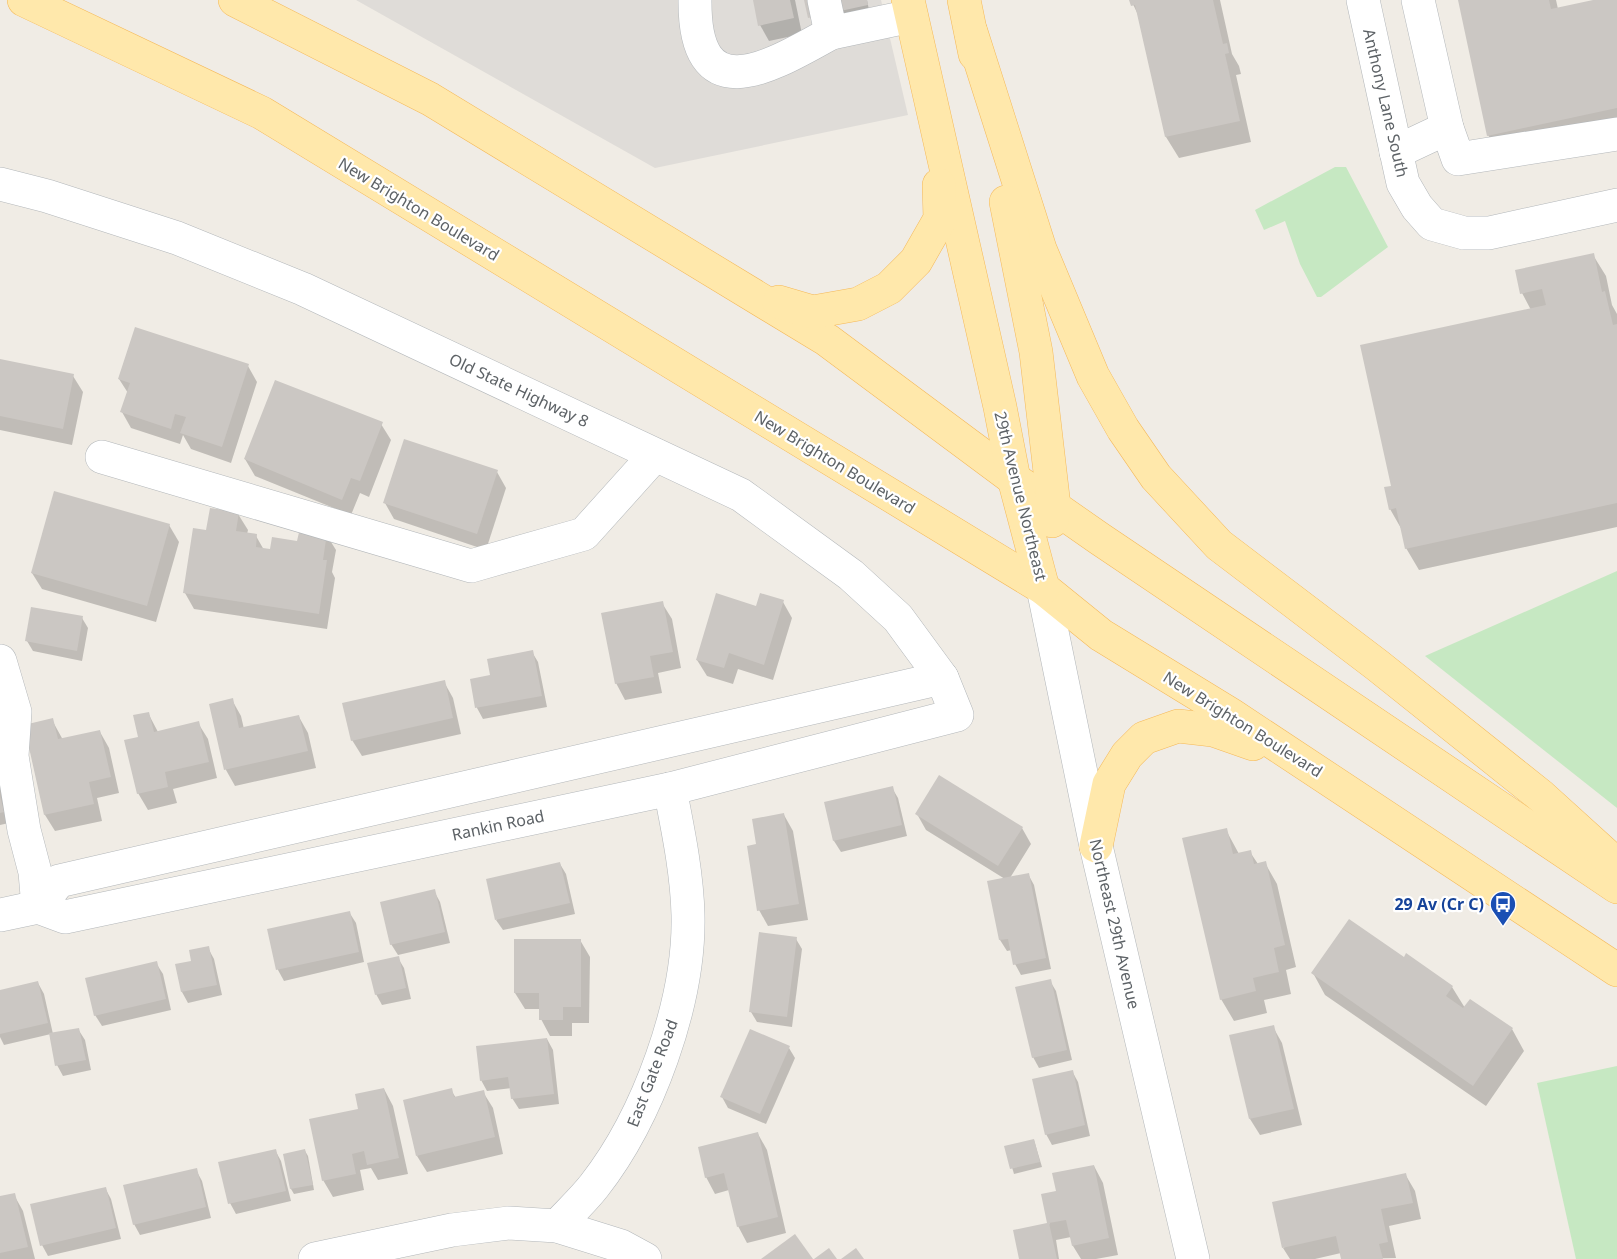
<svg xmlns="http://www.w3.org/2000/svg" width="1617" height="1259" font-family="'Noto Sans',sans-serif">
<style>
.industrial{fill:#dfdcd8}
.green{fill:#c6e8c2}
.shadow{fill:#0003}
.building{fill:#cbc7c3}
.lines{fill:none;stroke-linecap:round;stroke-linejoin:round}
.minor-casing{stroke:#b3b7ba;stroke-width:34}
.major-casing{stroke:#f5b959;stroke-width:34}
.minor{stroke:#fff;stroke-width:33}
.major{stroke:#ffe8ab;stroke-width:33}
.labels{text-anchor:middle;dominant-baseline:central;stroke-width:4.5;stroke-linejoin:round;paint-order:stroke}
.street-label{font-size:16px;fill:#5d6266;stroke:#fff}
.transit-label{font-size:16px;font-weight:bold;fill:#164399;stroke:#fff;text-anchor:end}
</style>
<rect width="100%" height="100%" fill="#f0ece5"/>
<polygon class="industrial" points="356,0 881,0 908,115 655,168"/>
<g class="green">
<polygon points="1335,167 1346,167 1388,247 1321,297 1317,297 1300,264 1285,221 1264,230 1255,210"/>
<polygon points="1617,571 1617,808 1425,656"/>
<polygon points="1617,1066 1617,1259 1576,1259 1537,1083"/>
</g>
<g class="shadow">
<polygon points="754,0 795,0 802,34 769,41 760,25"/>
<polygon points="805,0 867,0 869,10 812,22"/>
<polygon points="1131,0 1220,0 1232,54 1239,66 1241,74 1236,75 1251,142 1179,158 1166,137 1140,19"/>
<polygon points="1459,0 1556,0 1558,9 1601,0 1617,0 1617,132 1501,157 1488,135"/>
<polygon points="1593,255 1606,276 1612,305 1617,314 1617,527 1419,570 1406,548 1402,530 1390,509 1393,487 1531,310 1522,293"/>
<polygon points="0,361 73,376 83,392 72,445 0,430"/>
<polygon points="248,366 257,382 231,463 191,449 183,435 180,444 131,428 122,412 128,393 119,379"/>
<polygon points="381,424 391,440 369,497 360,493 351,515 255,476 245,459"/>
<polygon points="497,472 506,488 486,550 394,519 385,503"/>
<polygon points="238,514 248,530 247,534 256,536 264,550 271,551 326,534 336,550 332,572 335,578 327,629 194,609 185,593 208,531"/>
<polygon points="169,525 179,542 156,622 42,589 32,573"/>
<polygon points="783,602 792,618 773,680 738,669 733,684 707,676 697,660 757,608"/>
<polygon points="662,603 672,619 681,668 658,673 662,693 625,700 616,683"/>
<polygon points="82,618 88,628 82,661 33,651 27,641"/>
<polygon points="532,652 538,662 547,707 483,719 477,708 471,680 492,676"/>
<polygon points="444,682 453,698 461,734 362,756 352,740"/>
<polygon points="232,700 241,716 244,729 299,717 308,733 316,768 235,786 226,770 211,705"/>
<polygon points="148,713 158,732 198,723 208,739 217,778 173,789 177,803 148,810 138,793 140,738"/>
<polygon points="52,720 63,740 100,732 109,748 119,793 97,798 102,821 55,831 45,815 26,726"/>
<polygon points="0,786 4,793 9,823 0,825"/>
<polygon points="892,788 898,798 907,836 841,852 834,841 826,803"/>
<polygon points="917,814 1022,828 1031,844 1010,878 1028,874 1034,885 1051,969 1021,975 1015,964 1012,950 1007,951 1000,940 989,882 1005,879 926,830"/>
<polygon points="784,815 793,831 808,920 768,926 759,910 758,845"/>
<polygon points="1226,830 1239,854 1250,852 1258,864 1265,863 1277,884 1296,967 1286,970 1291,994 1264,1000 1267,1013 1234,1021 1221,999"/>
<polygon points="560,864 566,874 575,914 503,930 496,920"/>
<polygon points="434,891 440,902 450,943 398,955 391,944"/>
<polygon points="349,912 356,923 364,962 284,981 278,970 269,931"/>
<polygon points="796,939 802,949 792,1027 757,1022 751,1012"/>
<polygon points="580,940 590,957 589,1023 572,1023 572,1036 550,1036 541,1019 541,1009 525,1009 515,993"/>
<polygon points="208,948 214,959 222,995 188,1003 182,992 176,966 193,962"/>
<polygon points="1407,955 1452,987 1465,1008 1512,1029 1524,1051 1486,1106 1325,995 1313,973 1404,959"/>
<polygon points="398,958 404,968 411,999 382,1005 376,994"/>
<polygon points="156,963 163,974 171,1010 102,1026 95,1015"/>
<polygon points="1050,981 1056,991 1072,1060 1039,1068 1033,1057"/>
<polygon points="38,983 44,994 53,1034 78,1029 85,1040 91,1070 63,1076 57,1065 51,1034 4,1045 0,1037 0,992"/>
<polygon points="1273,1027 1282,1043 1302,1125 1260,1135 1250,1119"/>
<polygon points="547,1039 553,1050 559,1104 519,1109 512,1098 511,1088 487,1091 481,1080"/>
<polygon points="789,1048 795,1058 766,1124 728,1108 722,1097"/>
<polygon points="1072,1071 1078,1082 1090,1136 1052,1145 1046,1134"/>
<polygon points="384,1089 393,1106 408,1174 378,1180 371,1168 360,1170 364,1190 333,1197 323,1180 360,1110"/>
<polygon points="451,1090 456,1098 483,1092 493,1108 503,1154 427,1172 417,1156"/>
<polygon points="758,1134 767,1150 786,1233 747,1243 738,1226 729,1190 715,1194 706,1177"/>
<polygon points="1034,1140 1042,1167 1014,1174 1006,1147"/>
<polygon points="275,1150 281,1161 291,1201 236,1214 230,1203"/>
<polygon points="305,1151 308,1156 314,1190 294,1194 291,1189 285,1155"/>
<polygon points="1094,1166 1103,1183 1118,1255 1096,1259 1081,1259 1073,1246 1071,1237 1056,1240 1059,1259 1020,1259 1015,1231 1050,1224 1048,1223 1057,1192"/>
<polygon points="196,1170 202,1181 211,1218 140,1235 134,1224"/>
<polygon points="1405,1174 1415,1191 1421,1219 1389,1226 1396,1258 1343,1259 1341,1253 1315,1259 1290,1259 1283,1248"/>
<polygon points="105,1188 111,1199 121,1239 48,1256 42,1245"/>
<polygon points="14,1195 23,1211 35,1259 0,1259 0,1198"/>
</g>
<g class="building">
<polygon points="753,0 790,0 794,18 758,26"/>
<polygon points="804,0 867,0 868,5 808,18"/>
<polygon points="1129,0 1213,0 1223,44 1227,43 1229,53 1225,54 1240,121 1165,137 1135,5 1131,6"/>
<polygon points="1458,0 1549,0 1551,9 1593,0 1617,0 1617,108 1487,136"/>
<polygon points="1594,253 1602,292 1605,291 1613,325 1617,324 1617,503 1405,549 1396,508 1389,510 1384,487 1391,486 1360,345 1546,305 1542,289 1520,294 1515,270"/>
<polygon points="135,327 249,364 222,447 180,433 186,417 175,414 171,429 120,412 130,383 118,379"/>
<polygon points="0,359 74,374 63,429 0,416"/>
<polygon points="275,380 383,422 360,481 351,478 342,500 244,459"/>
<polygon points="404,439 498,470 477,534 383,503"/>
<polygon points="54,491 170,524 147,606 31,573"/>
<polygon points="210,508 239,512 236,531 257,534 256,547 270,549 272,537 297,541 300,528 327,533 323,560 327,560 319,614 183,593 193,528 206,530"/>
<polygon points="716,593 756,606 760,593 784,600 764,665 729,653 724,668 696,660"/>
<polygon points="663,601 673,652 650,656 654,677 615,684 601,613"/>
<polygon points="31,607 83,616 77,651 25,641"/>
<polygon points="533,650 542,696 475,708 470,679 490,675 487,659"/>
<polygon points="445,680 453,718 351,741 342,703"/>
<polygon points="233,698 239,728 299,715 308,751 224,770 209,704"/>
<polygon points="149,712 154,732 199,721 209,762 165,772 168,787 137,794 124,740 138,737 133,715"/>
<polygon points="53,718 58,739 100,730 111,777 89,782 94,804 44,815 24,725"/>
<polygon points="939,775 1023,827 998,866 915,814"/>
<polygon points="893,786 902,825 833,841 824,802"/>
<polygon points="0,796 4,812 0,813"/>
<polygon points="784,813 799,904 757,911 747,846 756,844 752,819"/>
<polygon points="1227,828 1233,854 1251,850 1254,864 1266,861 1285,945 1274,948 1279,972 1253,978 1256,991 1220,1000 1182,838"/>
<polygon points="560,862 570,903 495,920 486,879"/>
<polygon points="1029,873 1046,958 1013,965 1008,939 999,940 987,881"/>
<polygon points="435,889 445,932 390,945 380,902"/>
<polygon points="350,911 359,952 276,970 267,929"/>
<polygon points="1349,919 1404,957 1406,953 1453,986 1446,996 1463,1008 1470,999 1513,1028 1473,1086 1311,973"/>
<polygon points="759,932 797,937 787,1017 749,1012"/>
<polygon points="514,939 581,939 581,1007 563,1007 563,1020 539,1020 539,993 514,993"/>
<polygon points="209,946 217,985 181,992 175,964 191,961 189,950"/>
<polygon points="399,956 406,988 375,995 367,963"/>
<polygon points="157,961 166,999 94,1016 85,978"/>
<polygon points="1051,979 1067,1050 1032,1058 1015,987"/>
<polygon points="38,981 48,1023 0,1034 0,990"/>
<polygon points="1274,1025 1294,1109 1249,1119 1229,1035"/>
<polygon points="79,1028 86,1060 55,1066 49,1033"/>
<polygon points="750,1029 790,1046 760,1114 720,1097"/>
<polygon points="547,1038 554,1094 511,1099 508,1077 480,1081 476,1046"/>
<polygon points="1073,1070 1085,1125 1045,1135 1032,1079"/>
<polygon points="384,1088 399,1158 367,1165 364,1151 352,1154 356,1174 322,1181 309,1119 358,1109 355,1094"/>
<polygon points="452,1088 454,1097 484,1090 495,1137 416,1156 403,1100"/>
<polygon points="758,1132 778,1217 737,1227 724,1173 705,1178 698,1147"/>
<polygon points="1034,1139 1040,1162 1010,1169 1004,1146"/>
<polygon points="276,1149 286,1191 228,1204 218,1162"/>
<polygon points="305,1149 313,1185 290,1189 283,1154"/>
<polygon points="1094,1165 1109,1238 1072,1246 1066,1220 1049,1223 1057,1259 1019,1259 1013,1230 1047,1223 1041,1194 1056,1191 1052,1173"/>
<polygon points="197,1168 206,1207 133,1225 123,1185"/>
<polygon points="1406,1173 1413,1203 1381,1209 1388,1242 1379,1244 1383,1259 1341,1259 1336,1236 1282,1248 1272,1202"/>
<polygon points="106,1187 116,1228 40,1246 30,1204"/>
<polygon points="15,1193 28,1247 0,1253 0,1196"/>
<polygon points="795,1234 813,1259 761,1259"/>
<polygon points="829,1248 837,1259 814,1259"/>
<polygon points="856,1248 864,1259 841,1259"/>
</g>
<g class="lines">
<g class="minor-casing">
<g id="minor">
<path d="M695,0C694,113 770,67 831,33"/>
<polyline points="824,0 831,33 911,16"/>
<polyline points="1363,0 1403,183 1417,207 1432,224 1464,233 1489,233 1617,205"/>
<polyline points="1418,0 1447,128"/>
<polyline points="1396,152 1447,128 1458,159 1617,134"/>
<polyline points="0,184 47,196 177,238 303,289 741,495 851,575 898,618 942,678 957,715 670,789 65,917 38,907 0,915"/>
<polyline points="102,457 471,566 584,534 655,455"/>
<polyline points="1043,588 1096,846 1193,1259"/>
<polyline points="0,661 15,712 12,756 24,830 35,872 38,907"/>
<polyline points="38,907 59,881 942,678"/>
<path d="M557,1226C569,1213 583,1200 594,1186C648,1117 690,1002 688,915C687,873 678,830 670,789"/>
<polyline points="315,1259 452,1230 509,1223 557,1226 621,1246 645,1259"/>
</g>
</g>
<g class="major-casing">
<g id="major">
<polyline points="24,0 262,113 1043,588 1101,635 1230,714 1617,970"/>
<polyline points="235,0 430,99 827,340 1014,479 1100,539 1617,887"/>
<polyline points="908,0 1000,407 1014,479 1043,588"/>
<polyline points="964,0 975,54"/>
<polyline points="971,32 1040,249 1093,376 1123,429 1156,477 1219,545 1377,665 1541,796 1617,865"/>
<polyline points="1006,202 1036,352 1054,506 1052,521"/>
<polyline points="779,302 813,312 858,304 889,288 916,261 940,219 939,185"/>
<polyline points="1096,846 1109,784 1127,755 1144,738 1178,726 1213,730 1253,744"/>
</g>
</g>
<use href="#minor" class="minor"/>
<use href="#major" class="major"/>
</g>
<defs>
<g id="bus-pin" transform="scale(1.35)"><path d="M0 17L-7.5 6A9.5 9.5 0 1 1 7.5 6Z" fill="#1a4fb4" stroke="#fff"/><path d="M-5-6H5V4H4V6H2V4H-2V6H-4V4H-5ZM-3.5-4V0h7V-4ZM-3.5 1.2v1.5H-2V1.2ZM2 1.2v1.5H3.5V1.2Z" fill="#fff"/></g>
</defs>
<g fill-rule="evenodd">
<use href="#bus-pin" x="1503" y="904"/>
</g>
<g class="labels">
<g class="street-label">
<text transform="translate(1386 103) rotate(77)">Anthony Lane South</text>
<text transform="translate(419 209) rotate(31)">New Brighton Boulevard</text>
<text transform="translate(519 390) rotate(25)">Old State Highway 8</text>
<text transform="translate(835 462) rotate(31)">New Brighton Boulevard</text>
<text transform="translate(1021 496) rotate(76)">29th Avenue Northeast</text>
<text transform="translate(1243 724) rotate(32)">New Brighton Boulevard</text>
<text transform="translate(498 825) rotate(-12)">Rankin Road</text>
<text transform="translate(1115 924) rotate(77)">Northeast 29th Avenue</text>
<text transform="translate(652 1073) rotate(-69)">East Gate Road</text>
</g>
<g class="transit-label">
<text x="1484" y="904">29 Av (Cr C)</text>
</g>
</g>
</svg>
